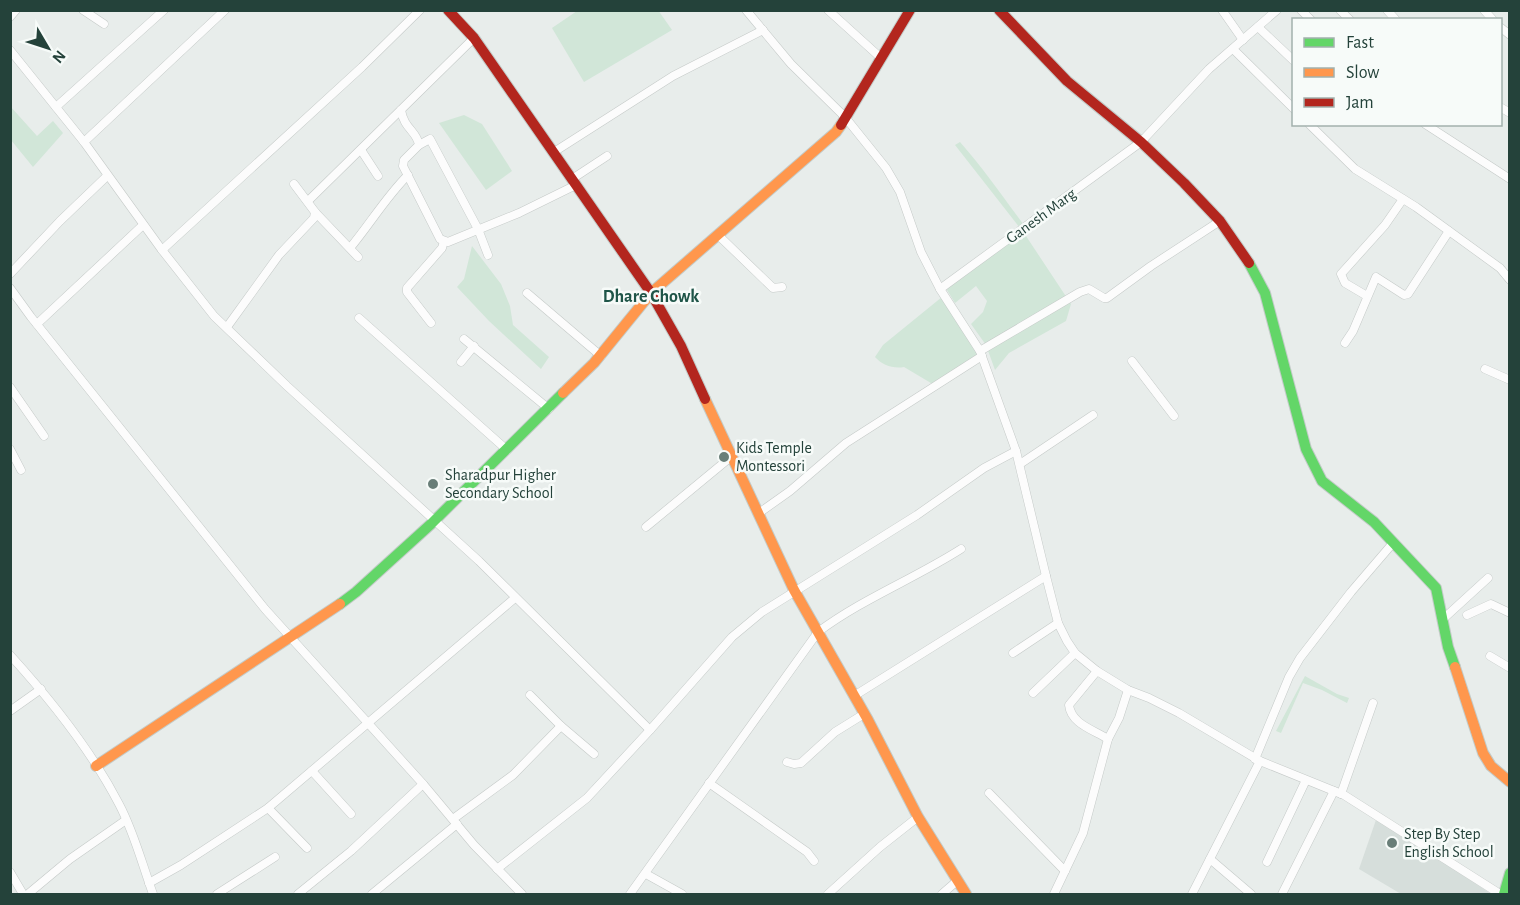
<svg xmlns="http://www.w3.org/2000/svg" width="1520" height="905" font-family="'Alegreya Sans',sans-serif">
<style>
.built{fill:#d6dedb}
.green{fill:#d1e6d8}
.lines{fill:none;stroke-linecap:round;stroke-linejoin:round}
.street-casing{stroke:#c5cac8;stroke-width:9}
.fast-casing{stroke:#c3cbc8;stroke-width:12}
.slow-casing{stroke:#c3cbc8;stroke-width:12}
.jam-casing{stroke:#c3cbc8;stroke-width:12}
.street{stroke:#fcfcfc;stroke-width:8}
.fast{stroke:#63d668;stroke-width:10}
.slow{stroke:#ff974d;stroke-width:10}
.jam{stroke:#b3261e;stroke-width:10}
.poi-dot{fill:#697e78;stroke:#f7fbf9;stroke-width:2}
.labels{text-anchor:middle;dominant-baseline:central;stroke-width:5;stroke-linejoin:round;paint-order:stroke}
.street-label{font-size:16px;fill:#24423a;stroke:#f7fbf9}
.poi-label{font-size:16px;fill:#24423a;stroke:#f7fbf9;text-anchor:start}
.neighbourhood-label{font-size:18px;font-weight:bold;fill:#1f5548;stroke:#f7fbf9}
</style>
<rect width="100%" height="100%" fill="#e8edeb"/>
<polygon class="built" points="1377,817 1491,894 1401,894 1359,869"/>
<g class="green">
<polygon points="658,10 672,30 584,82 552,28 577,11"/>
<polygon points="10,106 37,136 53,121 63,133 33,167 11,140"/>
<polygon points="464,115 482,124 512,171 486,190 439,123"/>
<path d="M960,142C983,168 1003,197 1024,225L1020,228L955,145Z"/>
<polygon points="1024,233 1071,304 1066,321 1009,353 995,370 986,345 971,324 983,312 987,301 976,286 955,303 947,290 948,286"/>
<polygon points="472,246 501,284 510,306 513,325 549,357 541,369 489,321 457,287 464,279"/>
<path d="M942,297L983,359L936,386L904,367C893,369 882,365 875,357L883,345Z"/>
<polygon points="1305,676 1337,694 1349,698 1347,703 1322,690 1303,683 1281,733 1276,731"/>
</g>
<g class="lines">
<g class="street-casing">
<g id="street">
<polyline points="83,10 104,24"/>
<polyline points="746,10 791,64 845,117 886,168 900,192 921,252 940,289 980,351 1016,451 1046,576"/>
<polyline points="828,10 881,58"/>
<polyline points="1222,10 1243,40"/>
<polyline points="1301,10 1311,20"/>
<polyline points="1340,10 1350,20"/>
<polyline points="1387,10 1396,20"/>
<polyline points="1484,10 1493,20"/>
<polyline points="10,17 16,10"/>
<polyline points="1258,27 1294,61"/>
<polyline points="1500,27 1510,35"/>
<polyline points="1233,49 1294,109"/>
<polyline points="10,50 84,142 162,250 214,316 287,386 479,561 650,730"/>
<polyline points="56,107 164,10"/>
<polyline points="1500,107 1510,113"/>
<path d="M401,110C404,129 417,131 419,145L404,160L403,166L440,239L448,242L519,213L576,185"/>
<polyline points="1309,124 1355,169 1416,207 1500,268 1510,280"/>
<polyline points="1425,124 1510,179"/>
<polyline points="84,142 225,10"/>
<polyline points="419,145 430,139 478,229 488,255"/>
<polyline points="361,150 378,176"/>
<polyline points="554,152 673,76 763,30"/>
<polyline points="572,179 607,156"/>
<polyline points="308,201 474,38"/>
<polyline points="315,212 358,257"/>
<polyline points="718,235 773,288 782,287"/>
<path d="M350,248C370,224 386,197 408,175"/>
<polyline points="162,250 362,67 420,10"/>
<polyline points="10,274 60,221 107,176"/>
<polyline points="10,288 31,317 265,609 423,784 474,845 522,894"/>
<polyline points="940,289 1141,142 1209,69 1277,10"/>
<polyline points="527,293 601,356"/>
<polyline points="1367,296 1345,283 1341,274 1385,225 1403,199"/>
<polyline points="359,318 507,450"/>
<polyline points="431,323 407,292 407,288 442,248 444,241"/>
<polyline points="37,324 143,225"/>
<polyline points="227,327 279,255 314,218 315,212 294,184"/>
<polyline points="464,339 549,409"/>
<polyline points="1345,343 1353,331 1376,277 1404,295 1408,294 1449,231"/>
<polyline points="980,351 1080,292 1089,289 1104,298 1107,298 1151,266 1220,221"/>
<polyline points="1132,361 1174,416"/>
<polyline points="461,362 474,346"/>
<polyline points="1485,369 1510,380"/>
<polyline points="10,387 44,436"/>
<polyline points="10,449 21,470"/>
<polyline points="1020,464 1093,415"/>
<polyline points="759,513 790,491 846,443 982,356"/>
<polyline points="646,527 732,456"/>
<polyline points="1467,615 1491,604 1510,613"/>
<polyline points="1442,620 1488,578"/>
<polyline points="1013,653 1058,623"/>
<path d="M10,655C51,700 91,750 119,804C134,832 142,864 153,894"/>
<polyline points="1490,656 1510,668"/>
<path d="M1097,671L1069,705C1071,724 1094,730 1108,739"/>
<polyline points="1033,693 1075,653"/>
<polyline points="530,695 561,726 594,754"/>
<polyline points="854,696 1046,576 1058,623 1067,641 1075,653 1097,671 1128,690 1149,698 1179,713 1260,761 1344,795 1500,894"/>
<polyline points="10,711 41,689"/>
<polyline points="1255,759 1289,677 1300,658 1351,592 1393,543"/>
<polyline points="787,762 794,764 801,763 835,732 864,714"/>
<polyline points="312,771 351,814"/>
<polyline points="709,783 807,852 814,861"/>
<polyline points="989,793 1065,871"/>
<polyline points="1341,794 1373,703"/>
<polyline points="268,808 307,848"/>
<polyline points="453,819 513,775 561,726"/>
<polyline points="1210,859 1251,894"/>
<polyline points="1267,862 1306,780"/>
<polyline points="497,869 587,798 650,730 732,637 762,612 917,515 984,468 1016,451"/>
<polyline points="10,872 23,894"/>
<polyline points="646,874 682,894"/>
<polyline points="149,883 181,865 268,808 515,598"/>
<polyline points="28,894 70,859 126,820"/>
<polyline points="217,894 275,857"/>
<polyline points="298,894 351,851 423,784"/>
<polyline points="372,894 457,824"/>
<path d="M630,894L818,632C862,599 914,579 961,549"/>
<polyline points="828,894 880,847 918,817"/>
<polyline points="942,894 957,881"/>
<polyline points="1054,894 1083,833 1108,739 1119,718 1128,690"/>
<polyline points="1192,894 1260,761"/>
<polyline points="1282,894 1334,791"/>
</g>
</g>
<g class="fast-casing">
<g id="fast">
<polyline points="1249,263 1265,293 1306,449 1322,481 1374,522 1436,588 1448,647 1455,667"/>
<polyline points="340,604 356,592 431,524 563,393"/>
<polyline points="1504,894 1510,873"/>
</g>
</g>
<g class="slow-casing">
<g id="slow">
<polyline points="563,393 594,363 651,293 836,132 841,125"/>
<polyline points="705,399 794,590 868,720 918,817 966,894"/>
<polyline points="1455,667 1483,753 1491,766 1510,782"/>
<polyline points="96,766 340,604"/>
</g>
</g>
<g class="jam-casing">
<g id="jam">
<polyline points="448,10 474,38 651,293 681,346 705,399"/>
<polyline points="999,10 1067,81 1141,142 1184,183 1220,221 1249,263"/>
<polyline points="841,125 910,10"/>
</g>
</g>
<use href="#street" class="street"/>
<use href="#fast" class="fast"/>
<use href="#slow" class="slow"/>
<use href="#jam" class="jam"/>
</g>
<g class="poi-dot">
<circle cx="724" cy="457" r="6"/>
<circle cx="433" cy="484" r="6"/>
<circle cx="1392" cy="843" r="6"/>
</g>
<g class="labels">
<g class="street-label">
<text transform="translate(1041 216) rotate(-36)">Ganesh Marg</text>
</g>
<g class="poi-label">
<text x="736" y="448">Kids Temple<tspan x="736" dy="18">Montessori</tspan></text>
<text x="445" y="475">Sharadpur Higher<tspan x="445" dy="18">Secondary School</tspan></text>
<text x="1404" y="834">Step By Step<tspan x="1404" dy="18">English School</tspan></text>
</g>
<g class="neighbourhood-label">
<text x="651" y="297">Dhare Chowk</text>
</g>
</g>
<rect width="1520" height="905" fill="none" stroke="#24423a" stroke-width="24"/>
<rect x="1292" y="18" width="210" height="108" fill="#f7fbf9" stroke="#a3b1ad" stroke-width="1.5"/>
<rect x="1304" y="38" width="30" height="9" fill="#63d668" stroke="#a3b1ad" stroke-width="1.5"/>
<text x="1346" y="48" font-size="18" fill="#24423a">Fast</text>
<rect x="1304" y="68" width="30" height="9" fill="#ff974d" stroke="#a3b1ad" stroke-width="1.5"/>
<text x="1346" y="78" font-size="18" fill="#24423a">Slow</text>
<rect x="1304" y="98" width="30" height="9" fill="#b3261e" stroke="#a3b1ad" stroke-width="1.5"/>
<text x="1346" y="108" font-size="18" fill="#24423a">Jam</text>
<g transform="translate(48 48) rotate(129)" stroke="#f7fbf9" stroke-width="4.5" paint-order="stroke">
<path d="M0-4.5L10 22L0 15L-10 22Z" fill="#24423a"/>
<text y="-9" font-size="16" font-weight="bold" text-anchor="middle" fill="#24423a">N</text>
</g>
</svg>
